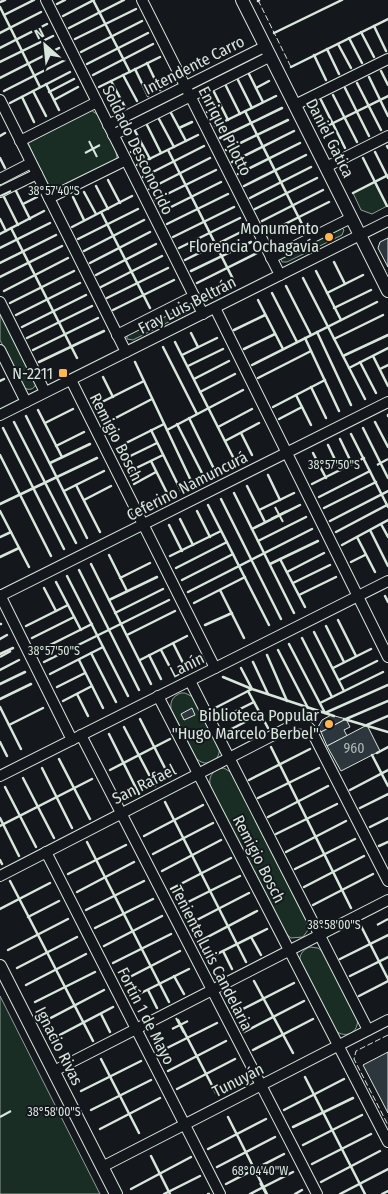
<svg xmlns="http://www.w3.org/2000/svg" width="388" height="1194" font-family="'Fira Sans Condensed',sans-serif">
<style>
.green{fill:#1a2d24;stroke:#939e99}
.building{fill:#2c363c;stroke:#d8e6dc}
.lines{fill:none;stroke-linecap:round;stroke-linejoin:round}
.minor-casing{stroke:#d8e6dc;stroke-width:12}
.major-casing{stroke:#d8e6dc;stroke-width:14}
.minor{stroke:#14181c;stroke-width:10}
.major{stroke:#14181c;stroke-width:12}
.fence{stroke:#d8e6dc;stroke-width:1;stroke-dasharray:6 2.5;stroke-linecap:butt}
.wall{stroke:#d8e6dc;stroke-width:2.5}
.ticks{fill:none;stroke:#d8e6dc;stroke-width:2}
.poi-dot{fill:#ffb74d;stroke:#14181c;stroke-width:2}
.labels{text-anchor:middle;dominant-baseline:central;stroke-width:4;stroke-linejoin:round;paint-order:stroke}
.number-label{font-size:14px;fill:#adbab4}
.street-label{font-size:16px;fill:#d8e6dc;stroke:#14181c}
.poi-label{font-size:16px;fill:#d8e6dc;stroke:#14181c;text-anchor:end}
.ticks-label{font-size:12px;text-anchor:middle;fill:#d8e6dc;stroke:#14181c;stroke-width:4;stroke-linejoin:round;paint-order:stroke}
</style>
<rect width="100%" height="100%" fill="#14181c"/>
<g class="green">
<polygon points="91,110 98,115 116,152 117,158 112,162 54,190 47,185 28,143"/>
<polygon points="374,182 387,206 372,214 361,210 353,193"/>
<polygon points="341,227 344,230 342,235 287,262 282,262 281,259"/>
<polygon points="187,305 189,308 188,312 133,340 127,339 127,335"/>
<path d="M0,310L36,383C35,390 28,391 23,387L0,340Z"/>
<path d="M181,693H185L193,697L219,746C222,761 206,769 196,758L171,709C170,701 173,696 181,693Z"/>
<path d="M224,768L232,773L308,921V930L303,937L291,938L285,933L211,788C207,777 213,769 224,768Z"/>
<path d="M310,947L318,948L322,951L357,1017C360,1030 349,1039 337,1032L300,963C299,955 302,950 310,947Z"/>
<polygon points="0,996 100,1194 0,1194"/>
</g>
<g class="building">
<polygon points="388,238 388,267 378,248 380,242"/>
<polygon points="192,708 195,715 184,720 181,714"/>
<polygon points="331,715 346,719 321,732 318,727 322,720"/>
<polygon points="346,719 350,727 344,730 347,736 327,746 321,732"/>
<polygon points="367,725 380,751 341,771 327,746"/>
<polygon points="388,1052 388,1113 363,1065"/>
</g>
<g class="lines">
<g class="minor-casing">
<g id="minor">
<polyline points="46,0 203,314"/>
<polyline points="142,0 280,275"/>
<polyline points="0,100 126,352"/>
<polyline points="295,105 388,59"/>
<polyline points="108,125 266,46"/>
<polyline points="113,135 271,56"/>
<polyline points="20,141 97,102"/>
<polyline points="326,167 388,136"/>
<polyline points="0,179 31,163"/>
<polyline points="0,192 37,174"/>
<polyline points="49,198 126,160"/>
<polyline points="271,258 351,218"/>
<polyline points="0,302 45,392"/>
<polyline points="215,308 388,657"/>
<polyline points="117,335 194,296"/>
<polyline points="0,350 26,402"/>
<polyline points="71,380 215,668"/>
<polyline points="0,415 388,221"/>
<polyline points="0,595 72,740"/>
<polyline points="0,596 388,402"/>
<polyline points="190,681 368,1030"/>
<polyline points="158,696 388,1142"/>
<polyline points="81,735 317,1194"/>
<polyline points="0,776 388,581"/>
<polyline points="46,852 220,1194"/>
<path d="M0,876L293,725C300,722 306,723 311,730L388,881"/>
<polyline points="54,1071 388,900"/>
<polyline points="102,1167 388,1020"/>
</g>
</g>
<g class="major-casing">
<g id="major">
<polyline points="242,0 388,291"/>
<polyline points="0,966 116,1194"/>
</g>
</g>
<use href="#minor" class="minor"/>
<use href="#major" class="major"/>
<g class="fence">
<polyline points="258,0 291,67"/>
<polyline points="388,1035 356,1051 354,1059 388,1125"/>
</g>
<g class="wall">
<polyline points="93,0 130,72"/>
<polyline points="258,1 259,0"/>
<polyline points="0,2 5,0"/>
<polyline points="57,4 65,0"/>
<polyline points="0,7 40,87"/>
<polyline points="4,15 34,0"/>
<polyline points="63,16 94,0"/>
<polyline points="374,26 386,51"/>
<polyline points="69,28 124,0"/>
<polyline points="361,32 374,57"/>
<polyline points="0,33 41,12"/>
<polyline points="274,33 342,0"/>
<polyline points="349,38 362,63"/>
<polyline points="75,39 136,9"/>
<polyline points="338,44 351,68"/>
<polyline points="0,48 47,24"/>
<polyline points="327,49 339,74"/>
<polyline points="81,52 142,21"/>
<polyline points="314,55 326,80"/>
<polyline points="0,62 53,36"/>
<polyline points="147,63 160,90"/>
<polyline points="87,64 148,33"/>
<polyline points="291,67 388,19"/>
<polyline points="135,69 148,96"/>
<polyline points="381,71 388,85"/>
<polyline points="249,74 263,102"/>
<polyline points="93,75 153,44"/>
<polyline points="123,75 137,101"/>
<polyline points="369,77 388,116"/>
<polyline points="0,78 59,48"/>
<polyline points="238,80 252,108"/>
<polyline points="111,81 125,107"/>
<polyline points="357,83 381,130"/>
<polyline points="46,84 59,110"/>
<polyline points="226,86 240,114"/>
<polyline points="99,87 160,57"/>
<polyline points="256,88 269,81"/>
<polyline points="345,88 369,136"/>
<polyline points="4,91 65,60"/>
<polyline points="33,91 46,116"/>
<polyline points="49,92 74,79"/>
<polyline points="214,92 228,120"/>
<polyline points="333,95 357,142"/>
<polyline points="22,97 34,122"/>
<polyline points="54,100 78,87"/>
<polyline points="321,100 345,148"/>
<polyline points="10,103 70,72"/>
<polyline points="245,111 305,230"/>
<polyline points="207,112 220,105"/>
<polyline points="171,113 186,141"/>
<polyline points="159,119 174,147"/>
<polyline points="147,125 161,153"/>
<polyline points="215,126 276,96"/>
<polyline points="179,128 192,122"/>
<polyline points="321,129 388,96"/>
<polyline points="135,131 150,159"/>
<polyline points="0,136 5,133"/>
<polyline points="220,138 282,108"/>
<polyline points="387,146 388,148"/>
<polyline points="168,150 233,279"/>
<polyline points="226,150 288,120"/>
<polyline points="131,152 143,146"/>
<polyline points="375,152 388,178"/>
<polyline points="0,158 5,168"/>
<polyline points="363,158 387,206"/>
<polyline points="232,162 294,131"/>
<polyline points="137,165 198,135"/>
<polyline points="238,174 300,143"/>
<polyline points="143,177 204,146"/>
<polyline points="108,180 120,203"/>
<polyline points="96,186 108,209"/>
<polyline points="244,186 306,155"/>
<polyline points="149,189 210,158"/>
<polyline points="16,191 30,219"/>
<polyline points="84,192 96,214"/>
<polyline points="353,193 388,175"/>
<polyline points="4,197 18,225"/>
<polyline points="73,197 84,220"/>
<polyline points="250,198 311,167"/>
<polyline points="155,200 216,170"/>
<polyline points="23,204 37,197"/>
<polyline points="255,209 317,178"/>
<polyline points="101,212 150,308"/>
<polyline points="161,212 221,182"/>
<polyline points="0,219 6,231"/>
<polyline points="262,221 323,190"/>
<polyline points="167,224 228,194"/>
<polyline points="72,227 132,196"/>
<polyline points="11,228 77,358"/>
<polyline points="267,233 329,202"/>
<polyline points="0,234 44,211"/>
<polyline points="173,237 234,207"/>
<polyline points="78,239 138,209"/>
<polyline points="0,248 50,223"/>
<polyline points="179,248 240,218"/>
<polyline points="84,251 144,220"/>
<polyline points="185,260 245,230"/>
<polyline points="334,262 345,284"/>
<polyline points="0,263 56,235"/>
<polyline points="90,263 150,232"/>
<polyline points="191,271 251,242"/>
<polyline points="316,271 341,320"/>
<polyline points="96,275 156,244"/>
<polyline points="0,277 62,246"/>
<polyline points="303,278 365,399"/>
<polyline points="197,283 257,253"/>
<polyline points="286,286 311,335"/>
<polyline points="101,287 162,256"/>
<polyline points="4,291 68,258"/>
<polyline points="272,293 297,342"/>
<polyline points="327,293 363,275"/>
<polyline points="107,298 168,268"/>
<polyline points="258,300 283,349"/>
<polyline points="10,303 74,271"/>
<polyline points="334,308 371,290"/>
<polyline points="113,310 174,280"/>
<polyline points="16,315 80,283"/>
<polyline points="22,327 86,295"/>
<polyline points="234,330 265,315"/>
<polyline points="317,332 351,405"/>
<polyline points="191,333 198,347"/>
<polyline points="27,338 92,306"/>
<polyline points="305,338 339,411"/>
<polyline points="334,339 383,315"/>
<polyline points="175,342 236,463"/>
<polyline points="163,347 197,414"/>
<polyline points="244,349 275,334"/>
<polyline points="33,350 98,318"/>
<polyline points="182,355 217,338"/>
<polyline points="343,356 388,335"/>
<polyline points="373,356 388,386"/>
<polyline points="39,362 104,331"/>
<polyline points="135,362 193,485"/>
<polyline points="360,362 376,393"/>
<polyline points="252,365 377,302"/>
<polyline points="188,366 223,349"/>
<polyline points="349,368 388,348"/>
<polyline points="380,369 388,365"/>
<polyline points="103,377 113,397"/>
<polyline points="258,378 311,351"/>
<polyline points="194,379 229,361"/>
<polyline points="0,381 4,379"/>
<polyline points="311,387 326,418"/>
<polyline points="200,392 235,374"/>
<polyline points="296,395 311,425"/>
<polyline points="94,406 144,381"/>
<polyline points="273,407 325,380"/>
<polyline points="38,410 62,457"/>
<polyline points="388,415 388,416"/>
<polyline points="26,416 87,538"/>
<polyline points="189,418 216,473"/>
<polyline points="279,419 302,407"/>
<polyline points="14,422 76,543"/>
<polyline points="375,422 388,447"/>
<polyline points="45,423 73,409"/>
<polyline points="104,424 152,399"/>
<polyline points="177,424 205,479"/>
<polyline points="218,427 252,409"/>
<polyline points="3,428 64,549"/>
<polyline points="363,428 388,478"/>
<polyline points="151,430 181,491"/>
<polyline points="167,430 243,390"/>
<polyline points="241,433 252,455"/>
<polyline points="351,434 388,507"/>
<polyline points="340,439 352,464"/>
<polyline points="225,441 259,423"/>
<polyline points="328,445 340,470"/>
<polyline points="56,446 84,432"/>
<polyline points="116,448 164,424"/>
<polyline points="313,453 326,478"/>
<polyline points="0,455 51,556"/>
<polyline points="122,460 157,443"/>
<polyline points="151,461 169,497"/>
<polyline points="50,463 90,444"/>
<polyline points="128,472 163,455"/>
<polyline points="268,475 280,500"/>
<polyline points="134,484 156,472"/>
<polyline points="312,484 364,458"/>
<polyline points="76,485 100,532"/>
<polyline points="247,486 265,522"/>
<polyline points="64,491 104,471"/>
<polyline points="234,493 294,613"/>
<polyline points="319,497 370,471"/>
<polyline points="221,499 281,619"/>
<polyline points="84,500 111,486"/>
<polyline points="0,504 97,458"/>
<polyline points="208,505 269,625"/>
<polyline points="324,508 376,482"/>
<polyline points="259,510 294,493"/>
<polyline points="0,511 29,567"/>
<polyline points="197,511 210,537"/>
<polyline points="180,519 193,545"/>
<polyline points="330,521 388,491"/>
<polyline points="381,524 388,537"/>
<polyline points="169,525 182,551"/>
<polyline points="252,529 300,505"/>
<polyline points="370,530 388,566"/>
<polyline points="336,532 387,505"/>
<polyline points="0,537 11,532"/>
<polyline points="357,537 375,572"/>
<polyline points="258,541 306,517"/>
<polyline points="342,545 388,520"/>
<polyline points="109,555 127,591"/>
<polyline points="170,556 221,531"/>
<polyline points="0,557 19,548"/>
<polyline points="280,559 305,607"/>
<polyline points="351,562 365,555"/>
<polyline points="91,564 151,684"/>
<polyline points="270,564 318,541"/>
<polyline points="176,568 227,542"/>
<polyline points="79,570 139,690"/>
<polyline points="287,572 324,553"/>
<polyline points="67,576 128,696"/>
<polyline points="120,578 150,563"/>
<polyline points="182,580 233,554"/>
<polyline points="56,582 81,630"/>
<polyline points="293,583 330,565"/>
<polyline points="44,588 56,611"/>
<polyline points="220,590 244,638"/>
<polyline points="188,592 312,529"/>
<polyline points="299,595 336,577"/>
<polyline points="385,596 388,602"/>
<polyline points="109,600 157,577"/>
<polyline points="194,603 245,577"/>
<polyline points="115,613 163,589"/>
<polyline points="338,620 356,656"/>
<polyline points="0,624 1,624"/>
<polyline points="205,625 232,613"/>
<polyline points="26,626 68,605"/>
<polyline points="326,626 344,662"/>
<polyline points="314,632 344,691"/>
<polyline points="127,635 175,611"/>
<polyline points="32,638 74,617"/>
<polyline points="302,638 332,697"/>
<polyline points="0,639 7,635"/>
<polyline points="173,643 185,667"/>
<polyline points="289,644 325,713 388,685"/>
<polyline points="161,650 173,673"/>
<polyline points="278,650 308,708"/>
<polyline points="38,651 92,624"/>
<polyline points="91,653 116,702"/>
<polyline points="0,654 13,648"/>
<polyline points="149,655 161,679"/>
<polyline points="267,655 287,701"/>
<polyline points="79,660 103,708"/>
<polyline points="140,660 187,636"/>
<polyline points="44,662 169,600"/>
<polyline points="253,662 268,694"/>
<polyline points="333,668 371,649"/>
<polyline points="0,670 19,660"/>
<polyline points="50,674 103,647"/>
<polyline points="223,677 252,689 334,716"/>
<polyline points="339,680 377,661"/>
<polyline points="0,684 25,672"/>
<polyline points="57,687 85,673"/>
<polyline points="248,691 268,728"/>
<polyline points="77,694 88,716"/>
<polyline points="0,699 31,684"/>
<polyline points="63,701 92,686"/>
<polyline points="320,703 383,672"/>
<polyline points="0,707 21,749"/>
<polyline points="213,709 252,689 241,668"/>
<polyline points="140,719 170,778"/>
<polyline points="344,719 388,732"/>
<polyline points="346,719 388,701"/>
<polyline points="218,720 254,702"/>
<polyline points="9,725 43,708"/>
<polyline points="367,725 388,716"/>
<polyline points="124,727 155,786"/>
<polyline points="224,733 260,714"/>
<polyline points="109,734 139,794"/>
<polyline points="0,742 7,756"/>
<polyline points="271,747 351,908"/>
<polyline points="377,753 388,747"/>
<polyline points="372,755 388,786"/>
<polyline points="59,759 90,819"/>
<polyline points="42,768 72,828"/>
<polyline points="110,770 170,739"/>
<polyline points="23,778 54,838"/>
<polyline points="249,780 310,749"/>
<polyline points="5,787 36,847"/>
<polyline points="350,790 388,770"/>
<polyline points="258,798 319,768"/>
<polyline points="165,802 246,962"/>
<polyline points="360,808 388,794"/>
<polyline points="268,817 328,786"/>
<polyline points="0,818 19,856"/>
<polyline points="0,826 92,779"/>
<polyline points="370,827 388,818"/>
<polyline points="276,834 337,804"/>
<polyline points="144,836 203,805"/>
<polyline points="87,842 169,1002"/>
<polyline points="379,846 388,842"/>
<polyline points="286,852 346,821"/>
<polyline points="153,854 213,823"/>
<polyline points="0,860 2,864"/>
<polyline points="295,869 355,839"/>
<polyline points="162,871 221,840"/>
<polyline points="68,874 126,845"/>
<polyline points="10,881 93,1041"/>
<polyline points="304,887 364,856"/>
<polyline points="171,889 231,858"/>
<polyline points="77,892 134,862"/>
<polyline points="313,905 373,874"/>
<polyline points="180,906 240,876"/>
<polyline points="0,909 50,883"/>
<polyline points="86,910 144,881"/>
<polyline points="28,917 59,901"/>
<polyline points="189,924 249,893"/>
<polyline points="361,926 388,979"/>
<polyline points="95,928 153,899"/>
<polyline points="251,937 261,955"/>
<polyline points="198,942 257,911"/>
<polyline points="104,946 162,916"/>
<polyline points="8,950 68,919"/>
<polyline points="223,951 232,969"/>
<polyline points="207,959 267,929"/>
<polyline points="340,959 388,935"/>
<polyline points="113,963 171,934"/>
<polyline points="17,968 77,937"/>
<polyline points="174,976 184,994"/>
<polyline points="350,976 388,957"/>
<polyline points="122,981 180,951"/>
<polyline points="254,981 293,1053"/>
<polyline points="26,985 86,954"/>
<polyline points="148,990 157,1008"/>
<polyline points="359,996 388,981"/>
<polyline points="131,998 189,969"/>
<polyline points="35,1002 95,972"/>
<polyline points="235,1013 294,983"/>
<polyline points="101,1014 110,1032"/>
<polyline points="178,1020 216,1093"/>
<polyline points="45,1021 104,990"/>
<polyline points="244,1032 304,1001"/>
<polyline points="54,1038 113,1007"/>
<polyline points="253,1050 313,1019"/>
<polyline points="159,1052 217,1023"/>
<polyline points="101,1059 139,1133"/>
<polyline points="168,1071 226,1041"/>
<polyline points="305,1077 365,1194"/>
<polyline points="177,1089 235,1059"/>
<polyline points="81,1091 141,1061"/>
<polyline points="91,1110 151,1080"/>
<polyline points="284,1110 344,1079"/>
<polyline points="228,1117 267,1194"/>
<polyline points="293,1127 353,1098"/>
<polyline points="100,1129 160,1098"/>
<polyline points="303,1145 362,1115"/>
<polyline points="208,1149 266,1119"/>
<polyline points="151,1156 170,1194"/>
<polyline points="312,1164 371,1134"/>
<polyline points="217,1167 275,1137"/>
<polyline points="321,1182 380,1151"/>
<polyline points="226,1184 284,1154"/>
<polyline points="131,1189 191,1157"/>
<polyline points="164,1194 200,1176"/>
<polyline points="208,1194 209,1194"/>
<polyline points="250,1194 293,1172"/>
<polyline points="295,1194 302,1190"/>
<polyline points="340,1194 388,1169"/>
<polyline points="382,1194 388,1191"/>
</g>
</g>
<path class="ticks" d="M89,141L97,157M85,153L100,145M0,196L11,191M377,465L388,459M275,507L283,522M271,519L287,511M0,657L11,651M377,925L388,919M176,1018L184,1033M172,1029L188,1021M0,1117L11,1111M260,1183L266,1194"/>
<g class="poi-dot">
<circle cx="329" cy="237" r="5"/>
<rect x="58" y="368" width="10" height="10" rx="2.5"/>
<circle cx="329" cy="724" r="5"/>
</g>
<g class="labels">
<g class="number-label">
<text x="354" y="748">960</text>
</g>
<g class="street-label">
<text transform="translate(194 65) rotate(-27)">Intendente Carro</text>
<text transform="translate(225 131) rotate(63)">Enrique Pilotto</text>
<text transform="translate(330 138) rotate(63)">Daniel Gatica</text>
<text transform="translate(138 150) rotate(64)">Soldado Desconocido</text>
<text transform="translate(187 305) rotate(-27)">Fray Luis Beltrán</text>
<text transform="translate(116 437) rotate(63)">Remigio Bosch</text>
<text transform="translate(187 486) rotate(-27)">Ceferino Namuncurá</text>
<text transform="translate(187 665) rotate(-27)">Lanín</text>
<text transform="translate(144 784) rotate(-27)">San Rafael</text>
<text transform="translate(259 859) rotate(63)">Remigio Bosch</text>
<text transform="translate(212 958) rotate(63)">Teniente Luis Candelaria</text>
<text transform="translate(146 1016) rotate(63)">Fortín 1 de Mayo</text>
<text transform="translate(59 1046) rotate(63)">Ignacio Rivas</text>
<text transform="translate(238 1080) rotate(-27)">Tunuyán</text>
</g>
<g class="poi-label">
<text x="319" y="228">Monumento<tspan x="319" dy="18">Florencia Ochagavía</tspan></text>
<text x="53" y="373">N-2211</text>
<text x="319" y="715">Biblioteca Popular<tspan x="319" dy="18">"Hugo Marcelo Berbel"</tspan></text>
</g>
</g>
<g class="ticks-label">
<text x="54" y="195">38°57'40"S</text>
<text x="334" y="469">38°57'50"S</text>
<text x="54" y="655">38°57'50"S</text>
<text x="334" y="929">38°58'00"S</text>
<text x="54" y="1116">38°58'00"S</text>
<text x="260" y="1175">68°04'40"W</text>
</g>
<g transform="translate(45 45) rotate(333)" stroke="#14181c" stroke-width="4" paint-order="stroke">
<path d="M0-4L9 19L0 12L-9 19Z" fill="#d8e6dc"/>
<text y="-8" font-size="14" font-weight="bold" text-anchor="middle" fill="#d8e6dc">N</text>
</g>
</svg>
